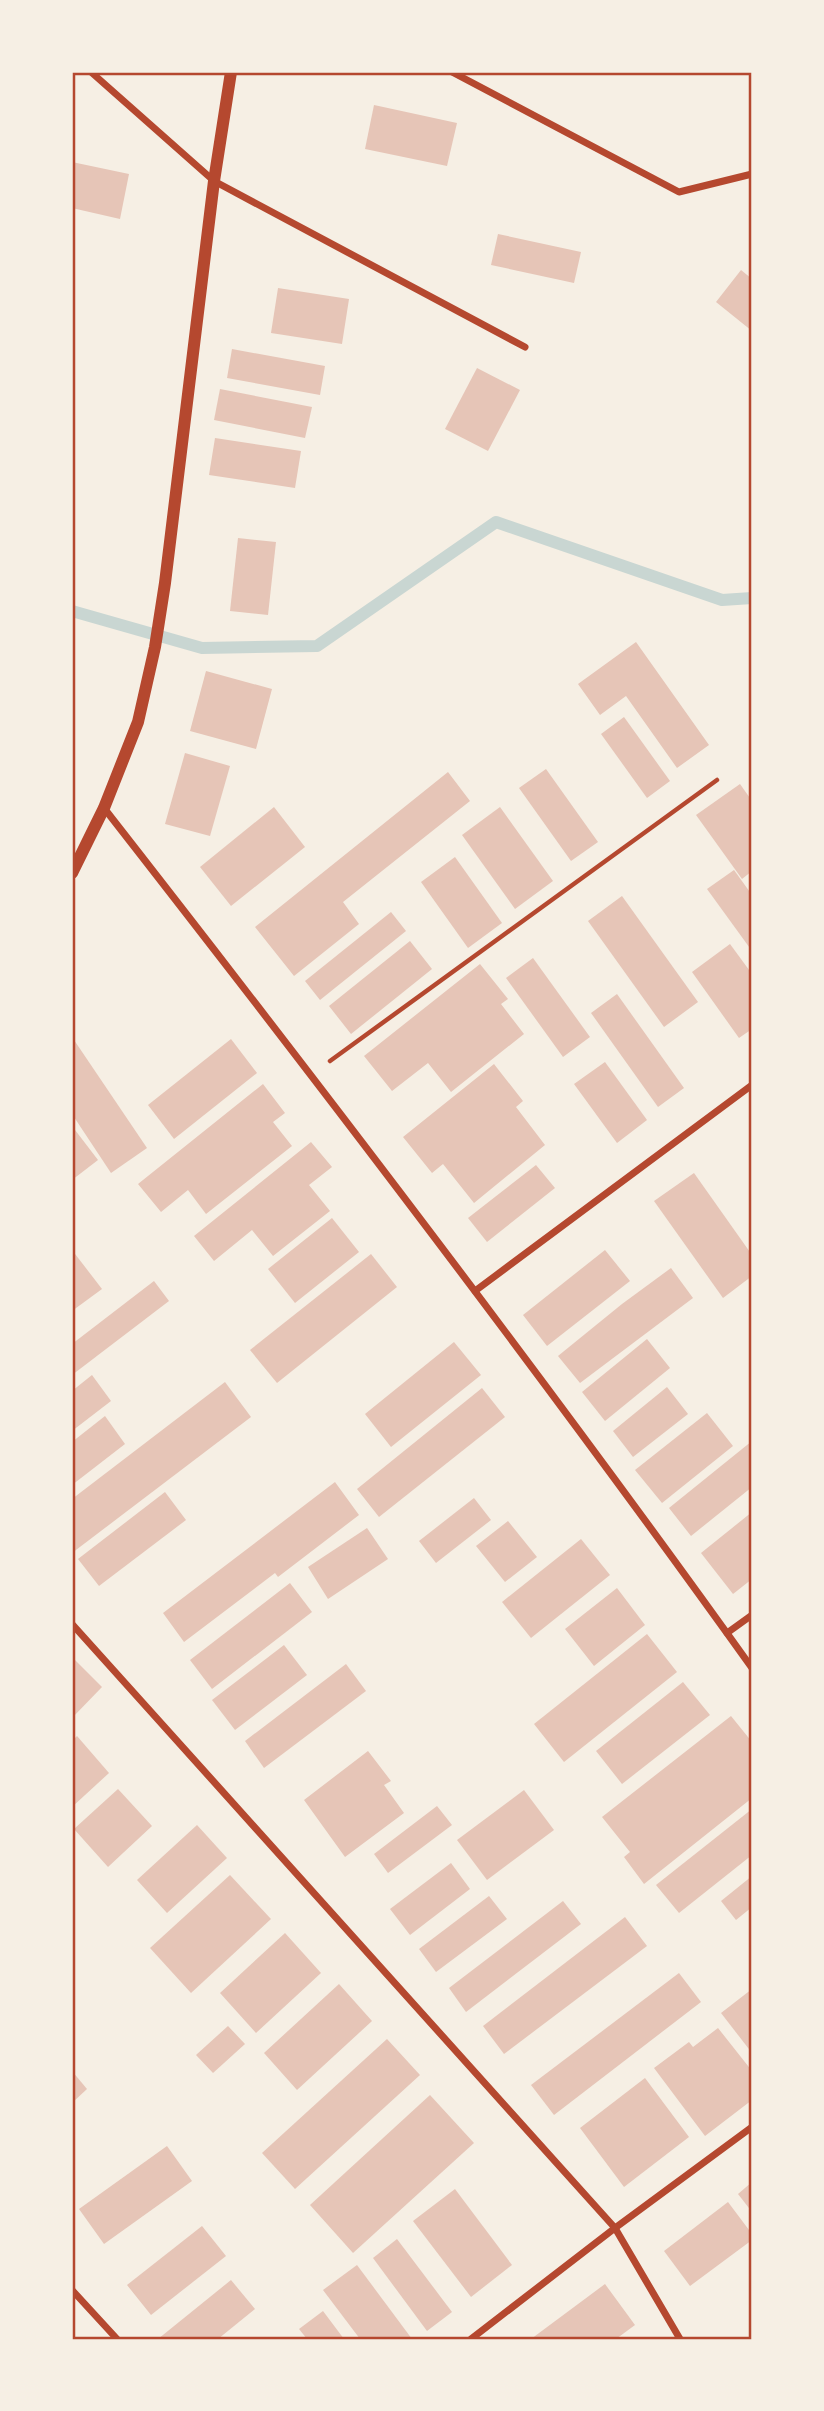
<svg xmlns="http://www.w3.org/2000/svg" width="824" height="2411" font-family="'DejaVu Sans',sans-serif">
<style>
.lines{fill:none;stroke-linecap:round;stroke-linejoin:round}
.stream{stroke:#c9d6d2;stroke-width:12}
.building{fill:#e6c5b7}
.path{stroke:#b5482f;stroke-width:4.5}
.minor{stroke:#b5482f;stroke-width:7}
.tertiary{stroke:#b5482f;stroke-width:12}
.neatline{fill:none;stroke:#b5482f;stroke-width:2.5}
</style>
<rect width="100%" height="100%" fill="#f6efe4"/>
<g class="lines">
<polyline class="stream" points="72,611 202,648 317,646 496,522 722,600 752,598"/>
</g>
<g class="building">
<polygon points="374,105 457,123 447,166 365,149"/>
<polygon points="72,162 129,174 120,219 72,208"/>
<polygon points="498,234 581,252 574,283 491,265"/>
<polygon points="741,270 752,279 752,331 716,302"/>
<polygon points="278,288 349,299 342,344 271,333"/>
<polygon points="232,349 325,366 320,395 227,378"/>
<polygon points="477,368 520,390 488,451 445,429"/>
<polygon points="220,389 312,407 305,438 214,420"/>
<polygon points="215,438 301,451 295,488 209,475"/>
<polygon points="238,538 276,542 268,615 230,611"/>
<polygon points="636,642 709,745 677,768 626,696 600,715 578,684"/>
<polygon points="206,671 272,689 256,749 190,731"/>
<polygon points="624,717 670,781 647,798 601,734"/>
<polygon points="185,753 230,766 210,836 165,824"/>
<polygon points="546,769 598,842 571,861 519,788"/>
<polygon points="448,772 470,801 343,902 359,924 294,976 255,927"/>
<polygon points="740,784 752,801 752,871 742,879 696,815"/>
<polygon points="274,807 305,847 231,906 200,867"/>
<polygon points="500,807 553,881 515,909 462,835"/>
<polygon points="455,857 502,923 468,948 421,882"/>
<polygon points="734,870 752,895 752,951 707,889"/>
<polygon points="622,896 698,1002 664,1027 588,921"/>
<polygon points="391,912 406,931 320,1000 305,981"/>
<polygon points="410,941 432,969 351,1034 329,1006"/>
<polygon points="730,944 752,974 752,1029 739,1038 692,972"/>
<polygon points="533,958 590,1037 563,1057 506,978"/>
<polygon points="480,964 508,999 501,1004 524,1034 451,1092 428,1063 392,1091 364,1056"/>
<polygon points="617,994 684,1088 658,1107 591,1013"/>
<polygon points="72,1037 147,1148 111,1173 72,1114"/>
<polygon points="231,1039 257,1073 174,1139 148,1105"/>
<polygon points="605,1062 647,1120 617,1143 574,1084"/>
<polygon points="494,1064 523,1101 516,1107 545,1145 474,1203 443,1164 432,1173 403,1137"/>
<polygon points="263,1084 285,1113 273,1122 292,1146 206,1214 188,1190 161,1212 138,1184"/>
<polygon points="72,1126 98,1160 72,1180"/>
<polygon points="311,1142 332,1167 309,1185 330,1211 273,1256 252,1230 214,1261 194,1236"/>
<polygon points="536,1165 555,1188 487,1242 468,1218"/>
<polygon points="694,1173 752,1255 752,1276 723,1298 654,1201"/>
<polygon points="332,1218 359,1252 295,1303 268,1269"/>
<polygon points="72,1250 102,1289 72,1311"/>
<polygon points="605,1250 630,1281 547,1346 523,1315"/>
<polygon points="371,1254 397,1287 277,1383 250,1350"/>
<polygon points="671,1268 693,1298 580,1383 558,1356 622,1304"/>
<polygon points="154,1281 169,1301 72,1375 72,1344"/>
<polygon points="647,1339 670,1368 605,1421 582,1392"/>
<polygon points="454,1342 481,1375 391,1447 365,1414"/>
<polygon points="92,1375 111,1401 72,1431 72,1391"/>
<polygon points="225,1382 251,1417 72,1553 72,1499"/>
<polygon points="667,1387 688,1414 633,1457 613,1431"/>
<polygon points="482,1388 505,1417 379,1517 357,1489"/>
<polygon points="707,1413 733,1446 662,1503 635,1470"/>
<polygon points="105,1416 125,1444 72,1485 72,1442"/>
<polygon points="752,1441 752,1487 691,1536 669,1508"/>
<polygon points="335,1482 359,1515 278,1577 275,1573 184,1642 163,1613"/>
<polygon points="165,1492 186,1520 99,1586 78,1559"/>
<polygon points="474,1498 491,1520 436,1563 419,1541"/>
<polygon points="752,1512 752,1579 733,1594 701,1553"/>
<polygon points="508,1521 537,1557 505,1582 476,1546"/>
<polygon points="367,1528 388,1559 328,1599 308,1567"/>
<polygon points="581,1539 610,1575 531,1638 502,1602"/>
<polygon points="290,1583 312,1612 212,1689 190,1660"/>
<polygon points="617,1588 645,1625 594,1666 565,1629"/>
<polygon points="647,1634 677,1672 564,1762 534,1724"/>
<polygon points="284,1645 307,1675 235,1730 212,1700"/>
<polygon points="72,1657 102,1687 72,1718"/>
<polygon points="346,1664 366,1691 264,1768 245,1741"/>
<polygon points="683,1682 710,1715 622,1784 596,1751"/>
<polygon points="731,1716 752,1742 752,1798 644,1884 624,1857 630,1852 602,1817"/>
<polygon points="77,1736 109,1773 72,1807 72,1741"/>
<polygon points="368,1751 391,1781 384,1785 404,1813 345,1857 304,1800"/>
<polygon points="118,1789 152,1826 108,1867 74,1829"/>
<polygon points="524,1790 554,1830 487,1880 457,1840"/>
<polygon points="437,1806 452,1825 388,1873 374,1854"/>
<polygon points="752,1809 752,1855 679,1913 656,1885"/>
<polygon points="197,1825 227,1858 167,1913 137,1880"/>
<polygon points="451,1863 470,1889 410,1935 390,1909"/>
<polygon points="230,1875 271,1919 191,1993 150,1948"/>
<polygon points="752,1876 752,1907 736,1920 721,1901"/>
<polygon points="489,1896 507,1919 436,1972 419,1949"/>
<polygon points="563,1901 581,1924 466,2012 449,1988"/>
<polygon points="625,1917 647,1946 504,2054 483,2026"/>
<polygon points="285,1933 321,1973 256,2033 220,1993"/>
<polygon points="679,1973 701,2002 554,2115 531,2085"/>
<polygon points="339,1984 372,2021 297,2090 264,2053"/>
<polygon points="752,1989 752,2053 721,2013"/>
<polygon points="228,2026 245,2044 213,2073 196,2055"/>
<polygon points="718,2028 752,2071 752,2100 705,2136 654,2068 689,2042 693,2047"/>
<polygon points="387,2039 420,2075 295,2189 262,2153"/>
<polygon points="72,2071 87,2089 72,2103"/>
<polygon points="645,2078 689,2137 624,2187 580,2128"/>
<polygon points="430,2095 474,2143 353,2253 310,2205"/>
<polygon points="167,2146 192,2181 104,2244 79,2209"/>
<polygon points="752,2182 752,2212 738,2194"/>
<polygon points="455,2189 512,2265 471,2297 413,2221"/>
<polygon points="728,2202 752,2234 752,2240 690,2286 664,2251"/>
<polygon points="202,2226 226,2256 151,2315 127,2285"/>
<polygon points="397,2239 452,2312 427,2331 373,2258"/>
<polygon points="357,2265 412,2339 360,2339 323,2290"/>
<polygon points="231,2280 255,2309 218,2339 158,2339"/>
<polygon points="605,2284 635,2325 616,2339 531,2339"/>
<polygon points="323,2311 344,2339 307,2339 299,2329"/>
</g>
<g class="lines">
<polyline class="path" points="330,1061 717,780"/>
<g class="minor">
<polyline points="91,72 214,181 525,347"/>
<polyline points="452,72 679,192 752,174"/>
<path d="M104,808C325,1091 543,1376 752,1668"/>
<polyline points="475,1291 752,1085"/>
<polyline points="72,1624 615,2228 680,2339"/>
<polyline points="727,1633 752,1615"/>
<polyline points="72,2290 117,2339"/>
<polyline points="471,2339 615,2228 752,2127"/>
</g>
<polyline class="tertiary" points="72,873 104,808 138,722 155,647 165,583 214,181 231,72"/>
</g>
<rect width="824" height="2411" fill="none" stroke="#f6efe4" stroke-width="147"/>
<rect x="74" y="74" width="676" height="2264" class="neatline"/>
</svg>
